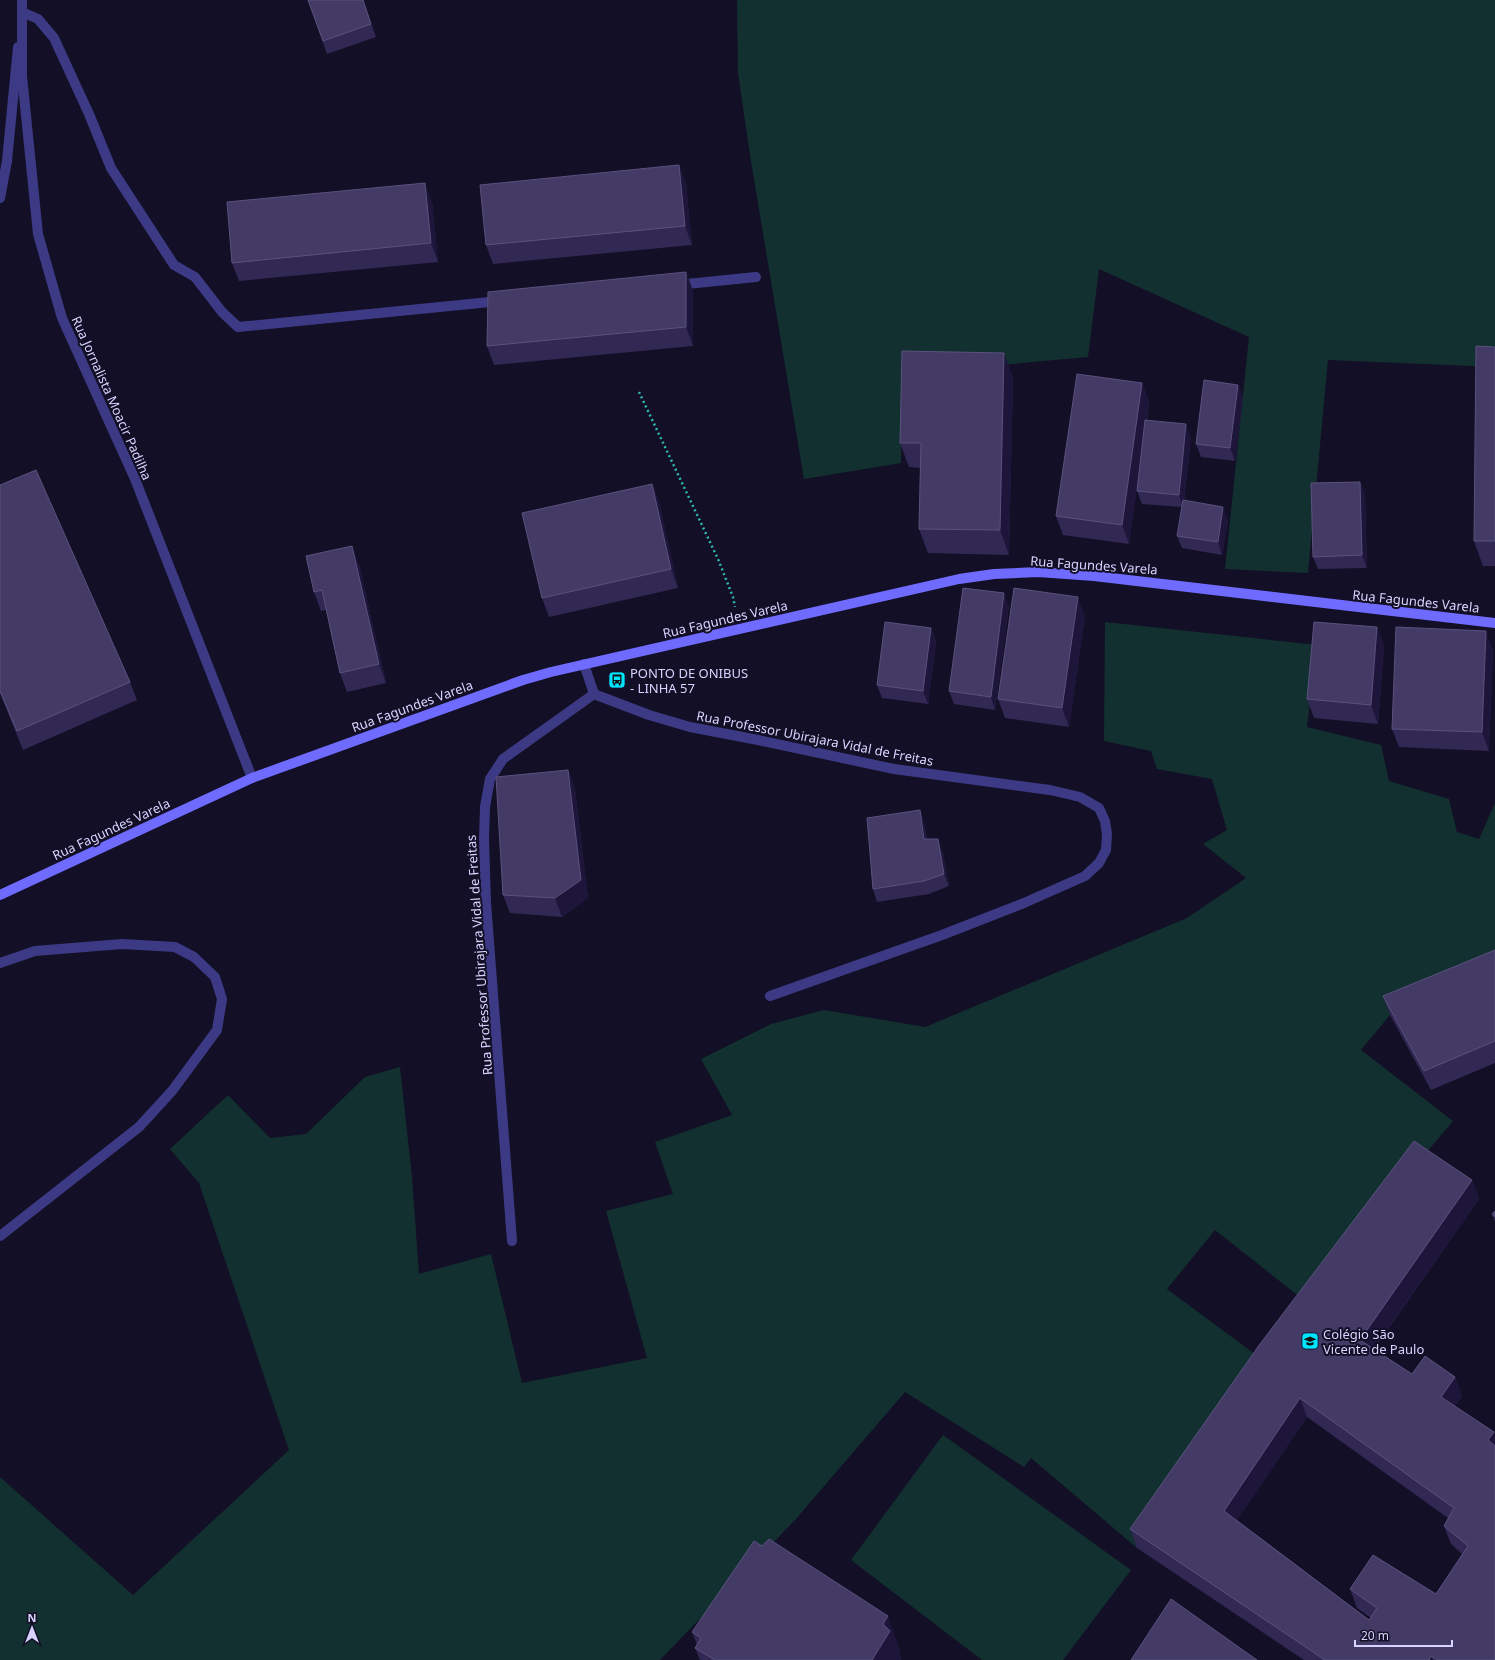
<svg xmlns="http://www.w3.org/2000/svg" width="1495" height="1660" font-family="'Noto Sans',sans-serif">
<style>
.green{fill:#12302f}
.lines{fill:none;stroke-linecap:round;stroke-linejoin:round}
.path{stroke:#2fb8b0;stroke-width:2.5;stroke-dasharray:2 3;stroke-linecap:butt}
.service{stroke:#3d3a85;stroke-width:10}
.minor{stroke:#3d3a85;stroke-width:10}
.tertiary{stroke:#3d3a85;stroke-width:10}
.secondary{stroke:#6f6bff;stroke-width:10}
.wall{fill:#312854;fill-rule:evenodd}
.shaded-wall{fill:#1d163a}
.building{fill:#433a66;stroke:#5a527e;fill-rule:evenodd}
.labels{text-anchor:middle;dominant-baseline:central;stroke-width:4;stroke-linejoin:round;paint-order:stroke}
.street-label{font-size:13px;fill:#d9d4ff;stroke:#130f26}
.poi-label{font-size:13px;fill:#d9d4ff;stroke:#130f26;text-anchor:start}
</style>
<rect width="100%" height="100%" fill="#130f26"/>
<g class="green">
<polygon points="737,0 1495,0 1495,367 1328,360 1308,573 1225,569 1249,337 1099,269 1088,357 902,374 901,463 804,479 750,155 738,73"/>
<polygon points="1105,622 1317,645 1307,727 1381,745 1389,781 1449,799 1457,832 1479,839 1495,803 1495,971 1390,1015 1361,1050 1453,1121 1421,1159 1310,1305 1215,1230 1167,1289 1267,1363 1137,1548 1031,1458 1024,1467 905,1392 795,1520 660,1660 0,1660 0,1477 133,1595 289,1450 199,1183 170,1149 228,1095 270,1138 306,1134 365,1077 400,1067 412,1177 419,1274 491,1254 522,1383 647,1358 606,1211 673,1194 655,1142 732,1115 701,1059 771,1024 824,1010 925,1027 1187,918 1246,878 1203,844 1227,830 1212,779 1157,769 1151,751 1104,741"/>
<polygon points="943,1435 1131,1570 1063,1660 982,1660 851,1560"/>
</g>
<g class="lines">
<polyline class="path" points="639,392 718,559 733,597 735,607"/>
<g class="service">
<polyline points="22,12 38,19 54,38 89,114 111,168 174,265 195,277 222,312 238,327 500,301"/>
<polyline points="677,285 756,277"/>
</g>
<g class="minor">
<polyline points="0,198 7,161 18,47"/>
<polyline points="584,664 594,694 649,715 690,727 758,740 894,769 1050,790 1080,797 1099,808 1105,821 1107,834 1106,850 1099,863 1085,876 1024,903 942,935 770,996"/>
<polyline points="0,963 35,951 122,944 175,947 194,957 215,977 222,999 217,1030 172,1091 139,1127 0,1236"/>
<polyline points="512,1241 486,903 484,839 485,807 490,779 503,759 594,694"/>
</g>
<polyline class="tertiary" points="22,0 22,76 38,234 62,318 135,479 252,778"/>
<polyline class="secondary" points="0,895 252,778 523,680 551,672 959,579 994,574 1038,572 1094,576 1495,623"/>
</g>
<g class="wall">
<polygon points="308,0 363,0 376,37 327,54"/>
<polygon points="679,165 686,184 692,245 493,264 486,245"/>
<polygon points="432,202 438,262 239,281 232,263"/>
<polygon points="686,272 693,291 693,346 494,365 487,346"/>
<polygon points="1495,347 1495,566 1483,566 1474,541"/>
<polygon points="1013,377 1009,555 928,553 919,529 920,468 909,467 900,443"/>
<polygon points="1142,383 1149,402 1147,420 1191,437 1184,501 1228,520 1222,555 1182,548 1177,536 1182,507 1142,504 1137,491 1139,472 1129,544 1063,535 1056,516"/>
<polygon points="1238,385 1243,397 1235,461 1201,457 1196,444"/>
<polygon points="1360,482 1365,494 1367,568 1318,569 1313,557"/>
<polygon points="652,484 659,502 678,588 549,617 542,598"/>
<polygon points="0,485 130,682 137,700 23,750 0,693"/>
<polygon points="359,564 386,683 347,692 340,673 326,610 321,611 314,592"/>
<polygon points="1009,606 995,710 954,704 949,691"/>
<polygon points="1085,616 1069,727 1005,718 998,699"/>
<polygon points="1377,627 1384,646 1378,724 1314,718 1307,699"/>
<polygon points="931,628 936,641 928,704 882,698 877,685"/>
<polygon points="1493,650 1489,751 1399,747 1392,729"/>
<polygon points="568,770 575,789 588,898 562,917 510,913 503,895"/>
<polygon points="920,810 924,822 927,839 943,852 949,886 929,894 877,902 873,889"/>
<polygon points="1495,950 1495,1063 1431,1090 1390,1015 1383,996"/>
<path d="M1472,1180L1479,1199L1374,1349L1412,1374L1455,1377L1462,1396L1455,1406L1495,1660H1304L1137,1548L1130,1529ZM1307,1417L1448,1518L1444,1526L1451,1544L1462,1554L1436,1594L1350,1589L1357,1608L1371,1618L1369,1620L1237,1520Z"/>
<polygon points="1495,1211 1495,1222 1492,1214"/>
<polygon points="762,1546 900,1650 899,1653 901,1660 700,1660 695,1648 697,1645 692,1632"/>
</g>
<g class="shaded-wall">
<polygon points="679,165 686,184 692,245 685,226"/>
<polygon points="425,183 432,202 438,262 431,243"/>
<polygon points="686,272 693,291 693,346 686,327"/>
<polygon points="1004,353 1013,377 1009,555 1000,530"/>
<polygon points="1142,383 1149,402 1129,544 1122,525"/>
<polygon points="1238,385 1243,397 1235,461 1230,448"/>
<polygon points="1186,424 1191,437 1183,507 1179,495"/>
<polygon points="1360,482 1365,494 1367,568 1362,555"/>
<polygon points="652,484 659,502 678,588 671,569"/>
<polygon points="1223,507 1228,520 1222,555 1218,542"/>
<polygon points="352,546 359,564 386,683 379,664"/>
<polygon points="1004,593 1009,606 995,710 991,697"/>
<polygon points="1078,597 1085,616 1069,727 1062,708"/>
<polygon points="1377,627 1384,646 1378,724 1371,705"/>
<polygon points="931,628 936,641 928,704 923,691"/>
<polygon points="1486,631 1493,650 1489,751 1482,732"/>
<polygon points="568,770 575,789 588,898 562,917 555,898"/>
<polygon points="920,810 924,822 928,852 924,839"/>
<polygon points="938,839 943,852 949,886 944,874"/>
<polygon points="1472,1180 1479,1199 1367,1358 1360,1340"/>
<polygon points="1455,1377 1462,1396 1448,1416 1441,1397"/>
<polygon points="1300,1398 1307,1417 1231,1529 1224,1511"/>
<polygon points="1494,1432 1495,1436 1495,1459 1488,1440"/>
<polygon points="888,1616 900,1650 899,1653 901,1660 872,1660 883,1624"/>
<polygon points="1431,1656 1433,1660 1429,1660"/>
</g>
<g class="building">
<polygon points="308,0 363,0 371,24 323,41"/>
<polygon points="679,165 685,226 486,245 480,185"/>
<polygon points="425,183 431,243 232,263 227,202"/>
<polygon points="686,272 686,327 487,346 488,292"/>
<polygon points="1476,346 1495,347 1495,541 1474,541"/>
<polygon points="902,351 1004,353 1000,530 919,529 921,443 900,443"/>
<polygon points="1077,374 1142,383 1122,525 1056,516"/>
<polygon points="1204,380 1238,385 1230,448 1196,444"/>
<polygon points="1145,420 1186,424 1179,495 1137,491"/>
<polygon points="36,470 130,682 17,731 0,691 0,485"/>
<polygon points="1360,482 1362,555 1313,557 1311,483"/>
<polygon points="652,484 671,569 542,598 522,513"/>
<polygon points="1183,500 1223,507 1218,542 1177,536"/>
<polygon points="352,546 379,664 340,673 322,590 314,592 306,556"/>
<polygon points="963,588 1004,593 991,697 949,691"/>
<polygon points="1014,588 1078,597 1062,708 998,699"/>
<polygon points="885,622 931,628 923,691 877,685"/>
<polygon points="1314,622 1377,627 1371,705 1307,699"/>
<polygon points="1396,627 1486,631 1482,732 1392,729"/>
<polygon points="568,770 581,880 555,898 503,895 496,777"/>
<polygon points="920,810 924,839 938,839 944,874 924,881 873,889 867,818"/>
<polygon points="1495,950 1495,1041 1424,1071 1383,996"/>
<path d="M1414,1141L1472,1180L1360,1340L1412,1374L1425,1356L1455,1377L1441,1397L1494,1432L1488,1440L1495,1446V1660H1438L1431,1656L1429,1660H1325L1130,1529L1260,1344ZM1300,1398L1454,1508L1444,1526L1468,1546L1436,1594L1373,1555L1350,1589L1377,1608L1369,1620L1224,1511Z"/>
<polygon points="1495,1211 1495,1217 1492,1214"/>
<polygon points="769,1539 888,1616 883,1624 890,1631 872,1660 715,1660 695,1648 701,1638 692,1632 754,1541 762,1546"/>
<polygon points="1171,1599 1257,1660 1131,1660"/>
</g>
<defs>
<g id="bus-square" transform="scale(0.9)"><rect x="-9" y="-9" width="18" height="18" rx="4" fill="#00e5ff" stroke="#130f26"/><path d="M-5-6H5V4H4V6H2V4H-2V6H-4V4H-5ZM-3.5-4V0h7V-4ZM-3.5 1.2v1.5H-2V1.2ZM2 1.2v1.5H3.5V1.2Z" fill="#111"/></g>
<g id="school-square" transform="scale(0.9)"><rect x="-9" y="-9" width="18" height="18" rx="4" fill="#00e5ff" stroke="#130f26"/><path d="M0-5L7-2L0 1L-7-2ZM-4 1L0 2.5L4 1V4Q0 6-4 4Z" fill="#111"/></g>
</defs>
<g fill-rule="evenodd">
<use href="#bus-square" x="617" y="680"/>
<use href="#school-square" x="1310" y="1341"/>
</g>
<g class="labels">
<g class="street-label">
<text transform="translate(112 398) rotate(66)">Rua Jornalista Moacir Padilha</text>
<text transform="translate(1094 565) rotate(4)">Rua Fagundes Varela</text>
<text transform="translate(1416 601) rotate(6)">Rua Fagundes Varela</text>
<text transform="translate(725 619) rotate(-13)">Rua Fagundes Varela</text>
<text transform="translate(412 706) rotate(-20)">Rua Fagundes Varela</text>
<text transform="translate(815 738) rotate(11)">Rua Professor Ubirajara Vidal de Freitas</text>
<text transform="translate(111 829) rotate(-25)">Rua Fagundes Varela</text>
<text transform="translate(479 955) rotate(-94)">Rua Professor Ubirajara Vidal de Freitas</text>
</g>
<g class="poi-label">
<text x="630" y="673">PONTO DE ONIBUS<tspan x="630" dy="15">- LINHA 57</tspan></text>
<text x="1323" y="1334">Colégio São<tspan x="1323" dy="15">Vicente de Paulo</tspan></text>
</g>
</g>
<g transform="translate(32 1628)" stroke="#130f26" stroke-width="3" paint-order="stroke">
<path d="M0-3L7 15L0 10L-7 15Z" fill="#d9d4ff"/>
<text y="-6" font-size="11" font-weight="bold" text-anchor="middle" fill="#d9d4ff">N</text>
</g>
<path d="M1355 1640v6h97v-6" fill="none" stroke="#d9d4ff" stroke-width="2"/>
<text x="1361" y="1640" font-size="12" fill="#d9d4ff" stroke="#130f26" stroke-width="3" paint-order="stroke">20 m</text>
</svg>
